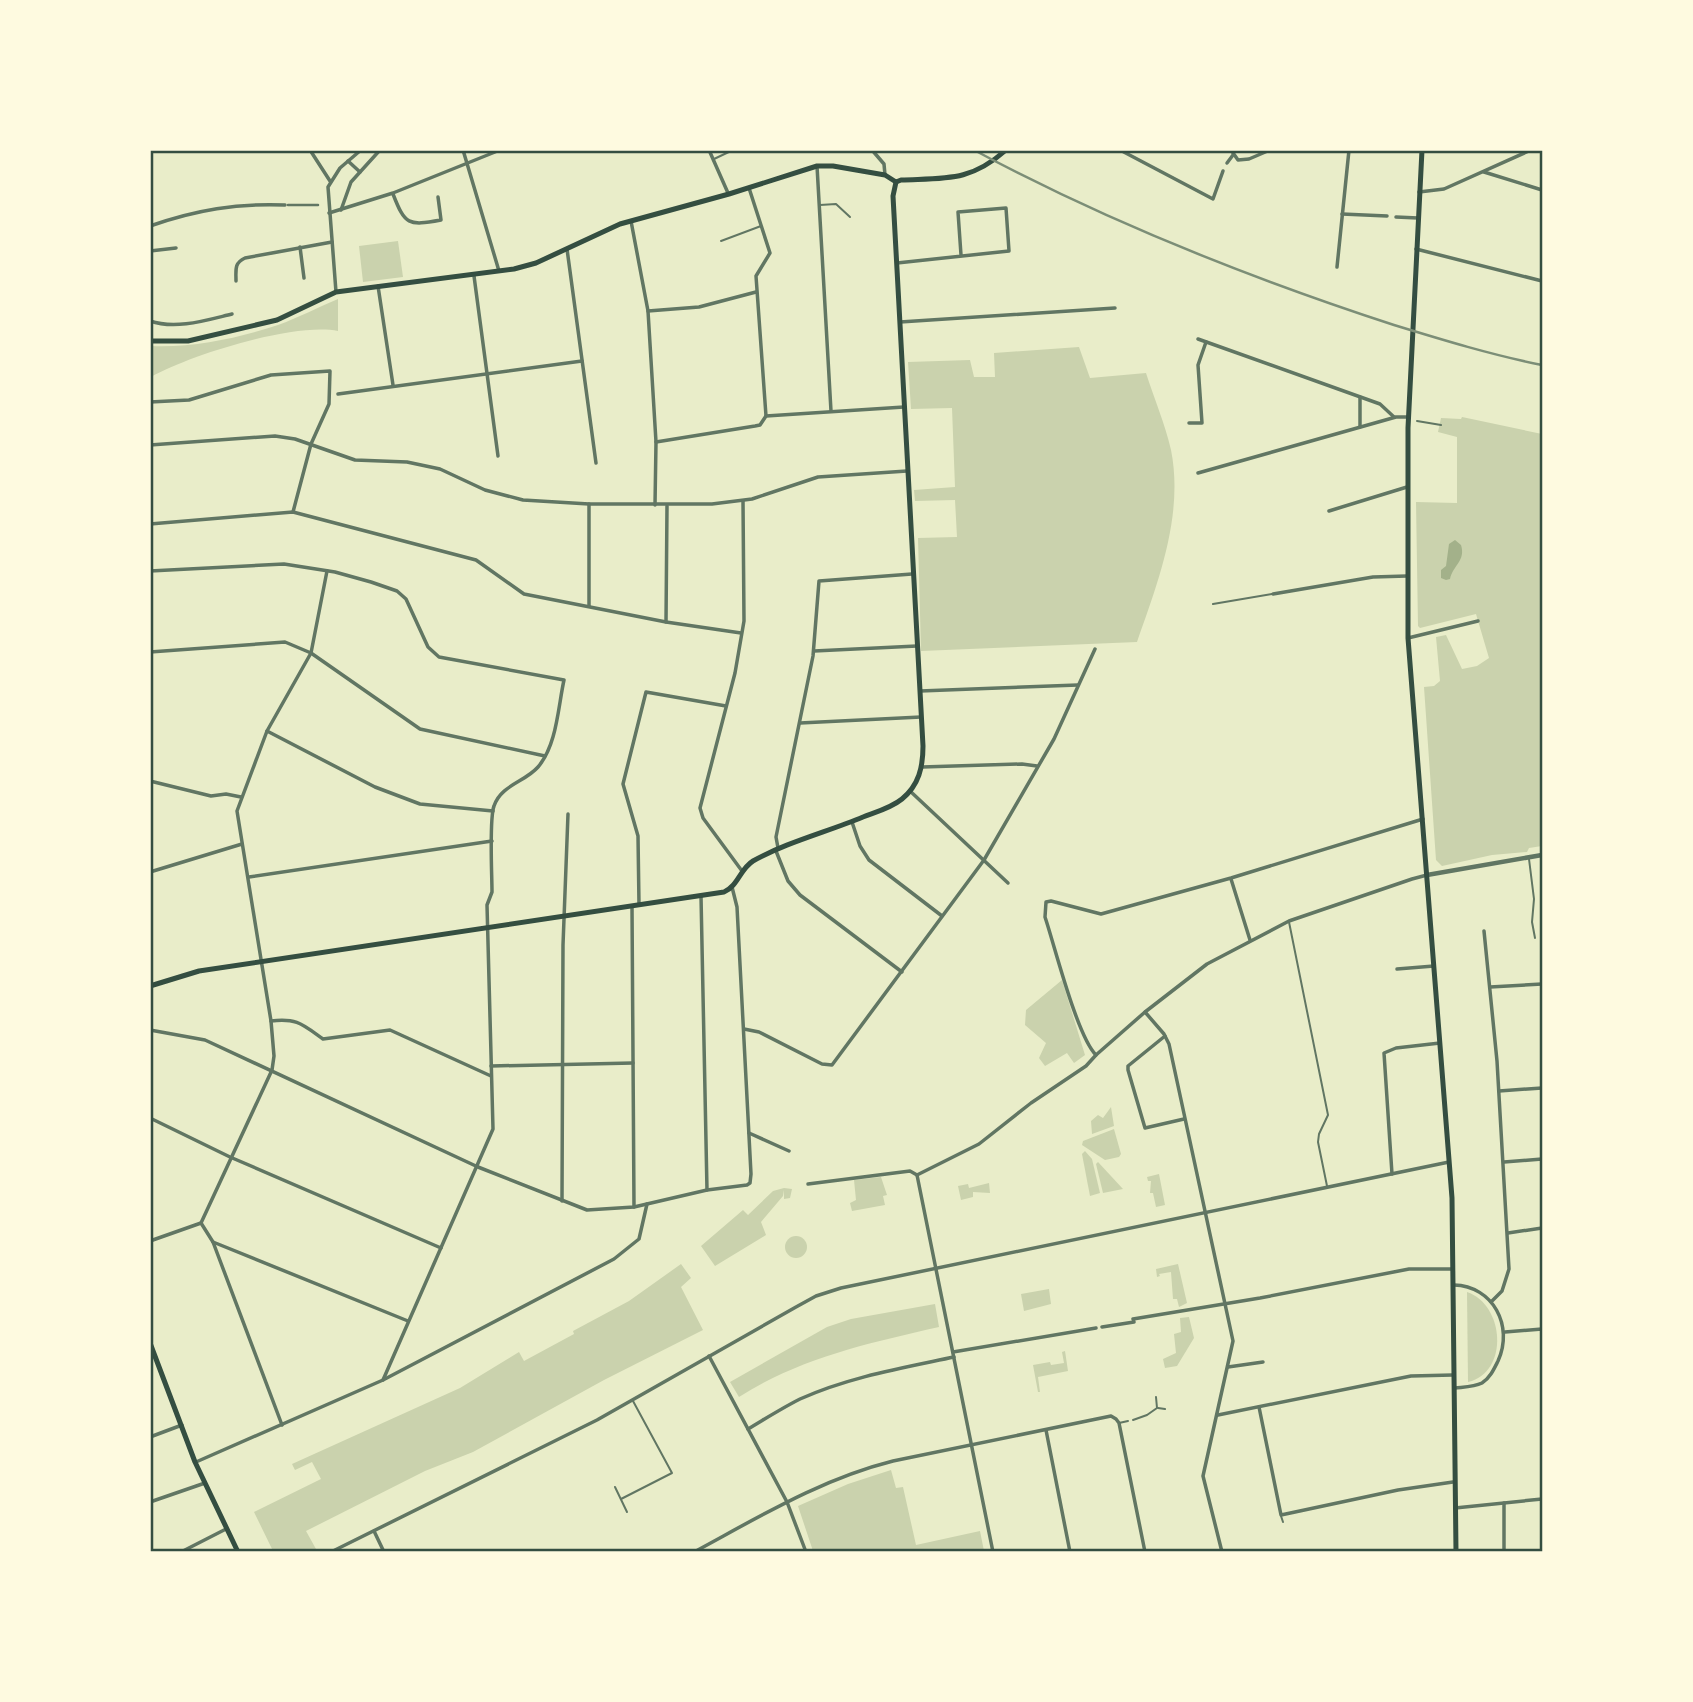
<svg xmlns="http://www.w3.org/2000/svg" width="1693" height="1702" font-family="Ubuntu,sans-serif">
<style>
.green{fill:#cad2ad}
.water{fill:#a3b18a}
.lines{fill:none;stroke-linecap:round;stroke-linejoin:round}
.service{stroke:#617663;stroke-width:2}
.pedestrian{stroke:#617663;stroke-width:2.5}
.minor{stroke:#617663;stroke-width:3.5}
.tertiary{stroke:#617663;stroke-width:4.5}
.secondary{stroke:#344e41;stroke-width:5}
.primary{stroke:#344e41;stroke-width:5}
.rail{stroke:#7c8e77;stroke-width:2.5}
.neatline{fill:none;stroke:#344e41;stroke-width:2.5}
</style>
<rect width="100%" height="100%" fill="#e9edc9"/>
<g class="green">
<polygon points="398,241 403,277 363,282 359,246"/>
<path d="M338,299V331C295,322 190,355 151,377V346C193,348 238,338 278,325C298,318 318,307 338,299Z"/>
<path d="M1079,347L1090,378L1146,373C1154,398 1165,424 1171,450C1184,515 1158,582 1137,642L921,651L918,538L957,537L955,500L915,501L914,490L955,487L952,408L911,409L908,362L970,360L974,377H995L994,353Z"/>
<polygon points="1462,417 1542,434 1542,846 1529,848 1527,852 1492,855 1442,866 1436,860 1424,687 1434,686 1440,681 1436,637 1446,635 1462,669 1477,666 1489,658 1476,614 1420,628 1418,626 1416,502 1457,503 1457,437 1438,432 1441,418 1461,419"/>
<polygon points="1062,980 1085,1055 1074,1063 1067,1053 1045,1066 1039,1058 1046,1043 1025,1025 1026,1010"/>
<polygon points="1111,1107 1114,1126 1092,1134 1091,1121 1098,1115 1103,1118"/>
<polygon points="1114,1129 1121,1154 1119,1157 1105,1160 1082,1145 1083,1141"/>
<polygon points="1085,1151 1092,1159 1100,1193 1090,1196 1082,1154"/>
<polygon points="1098,1162 1123,1189 1103,1193 1096,1164"/>
<polygon points="1159,1174 1165,1205 1156,1207 1153,1193 1150,1193 1151,1181 1148,1181 1147,1177"/>
<polygon points="881,1177 887,1195 883,1196 885,1205 852,1211 850,1203 856,1200 854,1180"/>
<polygon points="989,1183 990,1193 973,1192 973,1197 961,1200 958,1186 968,1184 969,1188"/>
<polygon points="784,1188 792,1189 790,1198 784,1199 784,1190 783,1196 761,1222 766,1235 715,1266 701,1246 743,1210 748,1215 773,1191"/>
<circle cx="796" cy="1247" r="11"/>
<polygon points="681,1264 691,1278 681,1287 703,1330 604,1380 473,1452 425,1471 306,1531 316,1549 311,1551 273,1551 254,1512 321,1479 312,1462 295,1470 292,1464 460,1388 519,1352 524,1361 574,1334 573,1331 629,1301"/>
<polygon points="1178,1264 1187,1303 1179,1307 1177,1299 1173,1299 1171,1272 1159,1274 1160,1276 1157,1277 1156,1269"/>
<polygon points="1049,1289 1051,1304 1024,1311 1021,1294"/>
<path d="M1467,1292C1504,1304 1510,1372 1468,1382Z"/>
<path d="M935,1304L939,1327C869,1343 800,1358 739,1397L730,1382L827,1327L851,1319Z"/>
<polygon points="1189,1317 1194,1338 1177,1366 1165,1368 1163,1359 1176,1353 1174,1334 1181,1332 1180,1318"/>
<polygon points="1065,1351 1068,1371 1038,1377 1040,1392 1038,1392 1033,1365 1050,1362 1051,1365 1064,1363 1062,1352"/>
<polygon points="891,1470 896,1488 903,1487 916,1545 980,1531 984,1551 813,1551 798,1506 848,1484"/>
</g>
<path class="water" d="M1455,540L1461,545C1466,561 1453,565 1450,579L1446,580L1441,578V570L1446,566L1449,544Z"/>
<g class="lines">
<g class="service">
<polyline points="714,159 733,150"/>
<polyline points="820,205 836,204 850,217"/>
<polyline points="721,241 761,226"/>
<polyline points="1417,421 1441,425"/>
<polyline points="1213,604 1272,594"/>
<polyline points="1529,859 1534,899 1532,922 1535,938"/>
<polyline points="1289,922 1328,1115 1319,1134 1318,1142 1327,1186"/>
<polyline points="1158,1408 1165,1409"/>
<polyline points="1133,1420 1147,1415 1157,1408 1156,1397"/>
<polyline points="1119,1423 1128,1421"/>
<polyline points="615,1487 627,1512"/>
<polyline points="621,1499 672,1473 633,1401"/>
<polyline points="1281,1516 1283,1522"/>
</g>
<polyline class="pedestrian" points="288,205 318,205"/>
<g class="minor">
<polyline points="310,150 330,181"/>
<polyline points="463,150 499,271"/>
<polyline points="709,150 728,193"/>
<polyline points="872,150 884,164 885,175"/>
<polyline points="1120,150 1213,199 1223,171"/>
<polyline points="1231,150 1238,160 1249,159 1270,150"/>
<polyline points="348,161 360,172"/>
<polyline points="1227,163 1233,155"/>
<polyline points="817,166 831,411"/>
<polyline points="1484,172 1542,190"/>
<polyline points="749,188 770,253 756,276 766,416"/>
<polyline points="1419,192 1444,189 1531,150"/>
<path d="M393,194C405,225 408,226 441,220L438,197"/>
<polyline points="341,210 351,182 380,150"/>
<polyline points="329,213 393,193 500,150"/>
<polyline points="1342,214 1387,216"/>
<polyline points="1396,217 1418,218"/>
<polyline points="631,221 648,311 656,442 655,505"/>
<path d="M150,226C196,210 237,203 285,205"/>
<polyline points="300,247 304,278"/>
<polyline points="567,249 596,463"/>
<polyline points="1416,249 1542,281"/>
<polyline points="150,251 176,248"/>
<polyline points="897,263 1009,251 1006,208 958,212 961,255"/>
<polyline points="1337,267 1349,150"/>
<polyline points="474,276 498,456"/>
<path d="M236,281C236,270 234,263 245,258L332,242"/>
<polyline points="378,286 393,385"/>
<polyline points="336,292 328,187 340,168 361,150"/>
<polyline points="648,311 699,307 756,292"/>
<path d="M150,321C176,330 207,320 232,314"/>
<polyline points="900,322 1115,308"/>
<polyline points="1198,339 1380,404 1394,417"/>
<polyline points="338,394 582,361"/>
<polyline points="1360,397 1360,427"/>
<polyline points="150,402 189,400 271,375 330,371 329,404 311,444 293,512"/>
<polyline points="1189,423 1202,423 1198,365 1206,342"/>
<polyline points="656,442 755,426 760,425 766,416 904,407"/>
<polyline points="150,445 275,436 295,439 355,460 407,462 440,469 485,490 523,500 589,504 712,504 752,499 818,477 907,471"/>
<polyline points="1198,473 1396,417 1408,417"/>
<polyline points="1329,511 1407,487"/>
<polyline points="150,524 293,512 476,560 524,594 666,622 741,633"/>
<path d="M150,571L284,564L335,572L371,582L397,591L406,599L428,647L439,657L564,680C558,707 557,745 538,767C525,782 501,785 494,806C489,819 492,874 492,892L487,905L493,1129L383,1380"/>
<polyline points="1273,594 1373,577 1407,576"/>
<polyline points="589,606 589,504"/>
<polyline points="666,622 667,506"/>
<polyline points="1408,638 1478,621"/>
<polyline points="814,651 917,646"/>
<polyline points="150,652 285,642 311,653 420,729 545,756"/>
<polyline points="920,691 1078,685"/>
<polyline points="800,723 921,717"/>
<polyline points="267,731 375,787 420,804 493,811"/>
<polyline points="922,767 1022,764 1037,766"/>
<polyline points="150,781 211,796 226,794 241,797"/>
<polyline points="910,791 1008,883"/>
<polyline points="852,822 860,846 869,860 942,916"/>
<polyline points="778,848 776,837 813,656 819,581 912,574"/>
<polyline points="776,851 788,881 800,895 902,972"/>
<polyline points="742,871 703,818 700,808 735,673 744,621 743,501"/>
<polyline points="150,872 242,844"/>
<polyline points="249,877 492,841"/>
<polyline points="1231,879 1250,940"/>
<polyline points="701,896 707,1190"/>
<polyline points="639,905 638,836 623,784 646,692 726,706"/>
<polyline points="632,906 634,1207"/>
<polyline points="1484,931 1497,1061 1509,1269 1502,1291 1492,1301"/>
<polyline points="1397,969 1434,966"/>
<polyline points="1490,987 1542,984"/>
<polyline points="1145,1012 1164,1034 1169,1044 1233,1341 1203,1476 1222,1552"/>
<path d="M271,1021C297,1018 302,1024 323,1039L390,1030L491,1076"/>
<polyline points="744,1029 759,1032 822,1064 832,1065 984,860 1054,739 1095,649"/>
<polyline points="150,1030 205,1040 478,1167 587,1210 634,1207 707,1190 747,1185 750,1183 751,1174 737,907 732,887"/>
<polyline points="1165,1036 1128,1066 1128,1070 1145,1128 1184,1119"/>
<path d="M1096,1055C1077,1036 1055,947 1045,917L1046,902L1051,901L1101,914L1231,878L1423,819"/>
<polyline points="491,1066 633,1063"/>
<polyline points="1499,1091 1542,1088"/>
<polyline points="150,1118 230,1157 441,1248"/>
<polyline points="749,1133 789,1151"/>
<polyline points="1504,1162 1542,1159"/>
<polyline points="1392,1174 1384,1053 1396,1048 1440,1043"/>
<polyline points="917,1175 979,1144 1031,1103 1086,1066 1096,1055 1145,1012 1207,964 1289,921 1412,879 1427,875"/>
<polyline points="917,1175 993,1552"/>
<polyline points="808,1184 910,1171 917,1175"/>
<polyline points="562,1201 563,945 568,814"/>
<polyline points="201,1223 213,1242 282,1425"/>
<polyline points="1508,1233 1542,1228"/>
<polyline points="150,1241 201,1223 272,1070 274,1056 271,1021 237,811 267,731 311,653 327,571"/>
<polyline points="213,1242 408,1321"/>
<path d="M1454,1285C1493,1286 1514,1326 1498,1361C1494,1369 1490,1378 1482,1383C1474,1387 1463,1387 1455,1388"/>
<polyline points="1102,1327 1134,1322 1133,1319 1260,1298 1409,1269 1453,1269"/>
<polyline points="1505,1332 1542,1329"/>
<polyline points="953,1352 1096,1328"/>
<polyline points="709,1356 787,1502 806,1552"/>
<polyline points="1228,1367 1263,1362"/>
<polyline points="1259,1407 1281,1515 1398,1490 1453,1482"/>
<polyline points="1218,1415 1411,1376 1453,1375"/>
<path d="M748,1429C765,1419 782,1408 800,1399C849,1377 902,1368 954,1357"/>
<polyline points="1046,1430 1070,1552"/>
<polyline points="150,1437 182,1425"/>
<polyline points="196,1462 383,1380 614,1259 639,1239 647,1204"/>
<polyline points="150,1502 205,1483"/>
<polyline points="1455,1508 1542,1499"/>
<polyline points="374,1531 384,1552"/>
<polyline points="181,1552 226,1529"/>
<polyline points="331,1552 597,1420 796,1307 816,1296 841,1288 1449,1162"/>
<path d="M694,1552C759,1517 821,1479 893,1461L1111,1416L1116,1419L1119,1423L1145,1552"/>
<polyline points="1504,1552 1504,1503"/>
</g>
<polyline class="tertiary" points="1427,875 1542,855"/>
<g class="secondary">
<path d="M150,341H188L277,320L336,292L514,269L536,263L620,224L729,194L817,166H833L885,175L896,182L901,180C946,178 970,182 1006,150"/>
<path d="M150,986L199,971L724,892C738,886 740,869 753,861C787,842 827,832 863,817C876,812 891,808 902,799C919,785 923,767 923,746L893,196L896,182"/>
<polyline points="150,1343 195,1462 238,1552"/>
</g>
<polyline class="primary" points="1422,150 1408,428 1408,638 1452,1198 1456,1552"/>
<path class="rail" d="M974,150C1108,222 1250,278 1394,325C1443,340 1492,355 1542,365"/>
</g>
<rect width="1693" height="1702" fill="none" stroke="#fefae0" stroke-width="304"/>
<rect x="152" y="152" width="1389" height="1398" class="neatline"/>
</svg>
